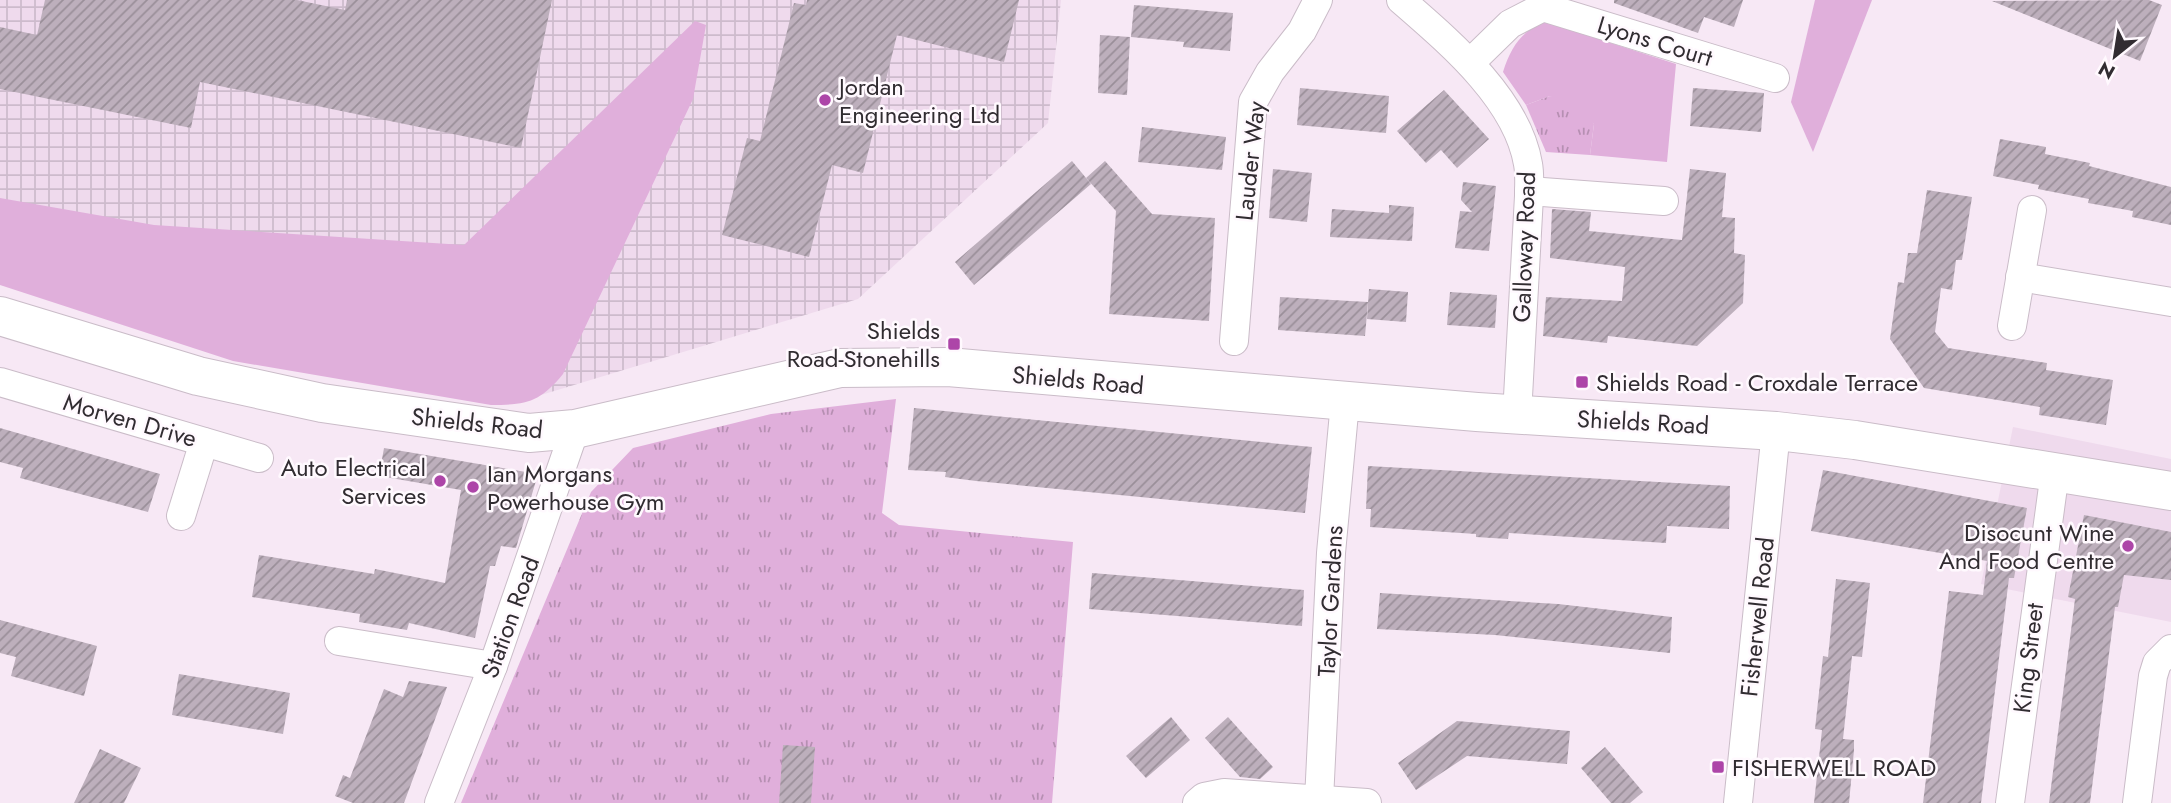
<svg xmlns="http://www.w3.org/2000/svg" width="2171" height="803" font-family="Jost,sans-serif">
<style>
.built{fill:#efdaed}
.industrial{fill:url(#industrial-grid)}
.grass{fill:#e0afdb}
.park{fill:url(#park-tufts)}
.building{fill:url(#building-hatch)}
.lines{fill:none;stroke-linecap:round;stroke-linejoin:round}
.minor-casing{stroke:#cabcc8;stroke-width:30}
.primary-casing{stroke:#cabcc8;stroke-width:40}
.minor{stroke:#fff;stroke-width:28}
.primary{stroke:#fff;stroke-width:38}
.poi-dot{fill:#ad45a8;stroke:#fff9fe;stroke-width:2.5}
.labels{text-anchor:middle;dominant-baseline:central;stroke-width:5;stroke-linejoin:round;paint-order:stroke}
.street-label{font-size:24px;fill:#312c31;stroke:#fff9fe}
.poi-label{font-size:24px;fill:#312c31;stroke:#fff9fe;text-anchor:start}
</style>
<defs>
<pattern id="industrial-grid" width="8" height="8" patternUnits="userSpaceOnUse" patternTransform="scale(1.75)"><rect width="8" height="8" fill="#efdaed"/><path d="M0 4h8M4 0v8" fill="none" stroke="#cdbbcc"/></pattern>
<pattern id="park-tufts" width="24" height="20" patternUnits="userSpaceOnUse" patternTransform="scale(1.75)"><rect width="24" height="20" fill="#e0afdb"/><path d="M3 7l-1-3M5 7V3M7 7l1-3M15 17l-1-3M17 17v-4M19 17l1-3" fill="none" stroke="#b68fb2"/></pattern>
<pattern id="building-hatch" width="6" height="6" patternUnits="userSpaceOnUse" patternTransform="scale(1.75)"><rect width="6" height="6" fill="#bdafbc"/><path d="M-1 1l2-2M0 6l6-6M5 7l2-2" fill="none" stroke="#9a8f99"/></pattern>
</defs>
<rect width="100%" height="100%" fill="#f7e8f5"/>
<polygon class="built" points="2013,427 2171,459 2171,622 1981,584"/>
<polygon class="industrial" points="0,0 1061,0 1048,123 858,299 541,395 0,255"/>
<g class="grass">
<polygon points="1815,0 1872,0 1813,152 1791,102"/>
<path d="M695,21L706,25L693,99L563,374C540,402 527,405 491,405L233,361L0,285V198L154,225L464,245Z"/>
<path d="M1543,21L1676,64L1667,162L1590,155L1594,124L1550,96L1526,105L1503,72C1511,47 1520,34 1543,21Z"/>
</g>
<g class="park">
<polygon points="1550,96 1577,104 1594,124 1590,155 1546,152 1526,105"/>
<polygon points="896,399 882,513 899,525 1073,542 1052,803 461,803 591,492 633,448 771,414"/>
</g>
<g class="building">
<polygon points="45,0 297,0 345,10 347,0 552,0 521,148 200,82 191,128 0,89 0,27 37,35"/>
<polygon points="807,0 1019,0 1004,62 897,35 863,173 832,165 809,257 722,235 747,138 760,141 794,3 806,5"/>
<polygon points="1614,0 1743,0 1734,27 1704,17 1698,33 1614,3"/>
<polygon points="2149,0 2162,5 2140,61 1992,1"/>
<polygon points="1134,5 1233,13 1230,51 1183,47 1184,42 1131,37"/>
<polygon points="1100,35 1130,37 1127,95 1098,93"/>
<polygon points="1300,88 1389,96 1386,133 1297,125"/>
<polygon points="1693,88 1764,93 1761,132 1690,126"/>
<polygon points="1444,90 1489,139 1457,168 1441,150 1426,163 1397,131"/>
<polygon points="1142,127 1226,137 1222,170 1138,162"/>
<polygon points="2000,139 2046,147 2045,154 2090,163 2089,166 2171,187 2171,225 2132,217 2133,211 2088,203 2089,199 2038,189 2039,185 1993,176"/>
<polygon points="1072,161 1091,184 974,285 955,262"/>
<polygon points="1105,161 1152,214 1215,218 1209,321 1109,314 1116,211 1086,178"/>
<polygon points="1273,169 1312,173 1307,222 1269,218"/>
<polygon points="1690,169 1726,173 1722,217 1735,218 1734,253 1745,255 1743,303 1697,346 1608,336 1607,343 1543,336 1546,297 1622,301 1625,267 1550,258 1552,209 1591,212 1589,231 1682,240"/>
<polygon points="1463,182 1496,186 1489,251 1455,248 1460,211 1472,212 1461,200"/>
<polygon points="1927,190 1972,197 1962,260 1956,260 1952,290 1941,288 1935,332 1948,348 2047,363 2046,370 2113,380 2106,425 2039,415 2040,407 1924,388 1890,339 1898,282 1904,283 1908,253 1917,253"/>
<polygon points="1389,205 1414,207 1412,241 1330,237 1332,209 1389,213"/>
<polygon points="1369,289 1408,292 1406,322 1367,319"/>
<polygon points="1450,292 1497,295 1495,328 1447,325"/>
<polygon points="1280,297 1368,302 1365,336 1278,330"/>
<polygon points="914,408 1312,447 1305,513 976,481 945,477 946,472 908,470"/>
<polygon points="0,428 160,474 148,512 20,478 23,468 0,462"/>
<polygon points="384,448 538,474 516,548 501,546 495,566 490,566 475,638 409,623 407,630 359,622 360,614 252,597 259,555 374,574 375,569 445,583 461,490 379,476"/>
<polygon points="1368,466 1730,486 1729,529 1667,526 1666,543 1509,533 1508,539 1476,537 1476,534 1370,527 1371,509 1366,509"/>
<polygon points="1823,470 2027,508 2014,578 2009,578 1981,803 1923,803 1949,591 1983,595 1987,561 1811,531"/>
<polygon points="2084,515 2171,532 2171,580 2124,575 2118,607 2115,607 2090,803 2049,803 2075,599 2068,597"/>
<polygon points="1092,573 1304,590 1302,626 1089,609"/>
<polygon points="1836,579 1870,583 1862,657 1852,656 1843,739 1854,740 1854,750 1849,803 1814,803 1822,730 1815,729 1823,656 1828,657"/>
<polygon points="1380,593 1558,604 1672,617 1670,653 1495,635 1377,629"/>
<polygon points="0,620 97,646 84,696 11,676 16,657 0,653"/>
<polygon points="179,674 290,693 283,734 172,715"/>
<polygon points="409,681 447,687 404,803 353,803 335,796 343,775 350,778 384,689 403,697"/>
<polygon points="1171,717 1190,740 1146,778 1126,756"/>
<polygon points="1228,717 1273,767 1260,779 1240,777 1205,738"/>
<polygon points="1457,721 1570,731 1567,764 1467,756 1416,790 1398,763"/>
<polygon points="783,745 815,747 811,803 779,803"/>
<polygon points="1605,747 1643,792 1630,803 1611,803 1581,768"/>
<polygon points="100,749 141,768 124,803 74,803"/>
</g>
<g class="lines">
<g class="minor-casing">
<g id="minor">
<path d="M1401,0C1448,41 1517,98 1528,164C1530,174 1529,185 1529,196L1517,415"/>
<polyline points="1470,63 1510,24 1543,7 1775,78"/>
<polyline points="1529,191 1664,201"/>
<polyline points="2020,277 2171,302"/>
<polyline points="2012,326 2032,210"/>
<polyline points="1234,341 1253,102 1270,72 1302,31 1318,0"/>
<polyline points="0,382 259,458"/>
<polyline points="181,516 204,442"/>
<polyline points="339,641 493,666"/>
<polyline points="1319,800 1331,553 1345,402"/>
<polyline points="439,803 493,666 575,429"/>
<polyline points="1197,803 1204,797 1224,793 1367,803"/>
<polyline points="1738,803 1776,431"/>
<polyline points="2010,803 2055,472"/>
<polyline points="2137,803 2153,676 2157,663 2171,649"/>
</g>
</g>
<g class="primary-casing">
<polyline id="primary" points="0,316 198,376 322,403 529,433 575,429 840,368 948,367 1477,412 1776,431 1855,440 2171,491"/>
</g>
<use href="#minor" class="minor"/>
<use href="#primary" class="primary"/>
</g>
<g class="poi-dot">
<circle cx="825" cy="100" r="7"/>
<rect x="947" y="337" width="14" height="14" rx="3.5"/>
<rect x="1575" y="375" width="14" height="14" rx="3.5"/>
<circle cx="440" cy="481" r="7"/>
<circle cx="473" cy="487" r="7"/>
<circle cx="2128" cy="546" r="7"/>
<rect x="1711" y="760" width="14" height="14" rx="3.5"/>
</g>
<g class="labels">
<g class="street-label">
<text transform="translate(1655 41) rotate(17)">Lyons Court</text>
<text transform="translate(1250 161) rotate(-84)">Lauder Way</text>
<text transform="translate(1524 247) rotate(-88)">Galloway Road</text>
<text transform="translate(1078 380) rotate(5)">Shields Road</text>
<text transform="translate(130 420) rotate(16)">Morven Drive</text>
<text transform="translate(1643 422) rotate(3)">Shields Road</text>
<text transform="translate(477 423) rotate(6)">Shields Road</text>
<text transform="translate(1330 601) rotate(-87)">Taylor Gardens</text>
<text transform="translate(510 617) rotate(-70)">Station Road</text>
<text transform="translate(1757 617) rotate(-84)">Fisherwell Road</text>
<text transform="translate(2028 658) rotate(-83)">King Street</text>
</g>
<g class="poi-label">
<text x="839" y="86">Jordan<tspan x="839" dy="28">Engineering Ltd</tspan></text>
<text x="940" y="330" text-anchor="end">Shields<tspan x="940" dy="28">Road-Stonehills</tspan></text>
<text x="1596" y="382">Shields Road - Croxdale Terrace</text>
<text x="426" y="467" text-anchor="end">Auto Electrical<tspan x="426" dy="28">Services</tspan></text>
<text x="487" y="473">Ian Morgans<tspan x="487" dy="28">Powerhouse Gym</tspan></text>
<text x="2114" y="532" text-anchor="end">Disocunt Wine<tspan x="2114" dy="28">And Food Centre</tspan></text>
<text x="1732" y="767">FISHERWELL ROAD</text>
</g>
</g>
<g transform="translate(2115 56) rotate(210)" stroke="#fff9fe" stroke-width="5" paint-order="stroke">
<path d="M0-5L12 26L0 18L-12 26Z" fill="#312c31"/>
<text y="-10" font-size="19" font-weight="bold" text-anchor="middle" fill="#312c31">N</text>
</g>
</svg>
